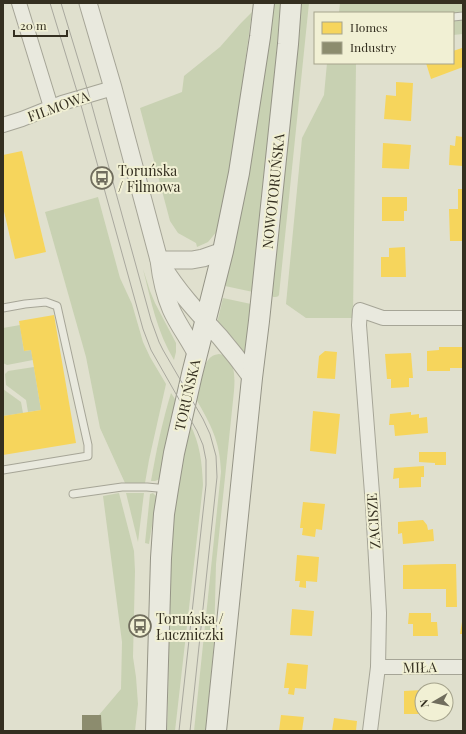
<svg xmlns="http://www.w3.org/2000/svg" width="466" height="734" font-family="'Playfair Display',serif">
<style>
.green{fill:#c8d1b2}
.homes{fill:#f6d55c}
.industry{fill:#8c8c6e}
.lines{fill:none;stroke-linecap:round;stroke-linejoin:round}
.service-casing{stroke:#a6a597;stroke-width:9}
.minor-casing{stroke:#a6a597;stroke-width:16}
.tertiary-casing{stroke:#a6a597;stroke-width:19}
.secondary-casing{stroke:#959486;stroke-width:22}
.service{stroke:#e9e9de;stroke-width:7}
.minor{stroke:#e9e9de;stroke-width:14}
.tertiary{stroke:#e9e9de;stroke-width:17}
.secondary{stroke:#e9e9de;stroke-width:20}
.tram{stroke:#a9a89e;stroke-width:1}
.labels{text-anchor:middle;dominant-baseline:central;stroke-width:4;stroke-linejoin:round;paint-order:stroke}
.street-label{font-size:14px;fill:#342f20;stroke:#f1f0d4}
.poi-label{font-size:14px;fill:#342f20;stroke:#f1f0d4;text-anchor:start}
</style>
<rect width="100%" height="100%" fill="#e0e0ce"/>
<g class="green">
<polygon points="274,3 281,3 265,178 253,292 225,286 248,175 265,67"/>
<path d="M301,3H309L279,295C278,297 276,297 273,297L272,295Z"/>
<polygon points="340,3 463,3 463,34 453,35 453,13 339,13"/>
<polygon points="252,12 232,157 218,230 208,242 197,247 196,243 178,233 170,221 140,108 182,92 184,76 220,47 241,23"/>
<polygon points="327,63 356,63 353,318 306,318 286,304 302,138 324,95"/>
<polygon points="98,197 120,278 132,304 143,342 150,357 166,384 149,460 145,483 125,483 100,428 86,357 45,212"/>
<path d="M143,269L150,291L155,303L176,343V352L174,360C157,332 151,301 143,269Z"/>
<polygon points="223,298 251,304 246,356 242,354 235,340 217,323"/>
<polygon points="20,325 24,351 31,350 33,360 7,365 3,363 3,328"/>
<path d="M219,354C236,356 235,379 234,391L216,564L214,642L206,731H194L221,472C220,441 211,425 196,399L206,363C210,357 212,355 219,354Z"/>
<polygon points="34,367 41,410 28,412 26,400 6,385 5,374 8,371"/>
<polygon points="3,389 21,402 23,413 3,416"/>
<path d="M171,393L175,399V406L160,479L155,481H151C156,452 162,422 171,393Z"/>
<path d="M190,424C200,444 202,462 203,485L175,731H167L168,705L170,551L178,479Z"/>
<polygon points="119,493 134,551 135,571 133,657 136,677 138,704 135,731 102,731 101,715 99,715 121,689 122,642 103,496"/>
<polygon points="126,493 144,493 138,542"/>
<polygon points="153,493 156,496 156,502 149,544 145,543 150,494"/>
</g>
<g class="homes">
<polygon points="462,48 463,67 431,79 426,63 453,63 453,51"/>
<polygon points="396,82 413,83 411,121 384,119 386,95 396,96"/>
<polygon points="456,136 463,137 463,166 449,165 450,145 455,146"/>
<polygon points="383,143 411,145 409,169 382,168"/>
<polygon points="22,151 46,252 15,259 3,207 3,155"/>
<polygon points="458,189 463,189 463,241 450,241 449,209 458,209"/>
<polygon points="382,197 407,197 407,211 404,211 404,221 382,221"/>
<polygon points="405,247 406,277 381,277 381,257 389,257 389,248"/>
<polygon points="54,315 76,443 3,455 3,416 41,410 31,350 24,351 19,321"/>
<polygon points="439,347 463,347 463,368 450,368 450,371 427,371 427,351 439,350"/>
<polygon points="325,351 337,352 335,379 317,378 319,356"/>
<polygon points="411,353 413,378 409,378 409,387 391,388 391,379 387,379 385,354"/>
<polygon points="313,411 340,414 336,454 310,451"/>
<polygon points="411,412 411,415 419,414 419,418 427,417 428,433 395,436 394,425 389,425 390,414"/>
<polygon points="419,452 446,452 446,465 435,465 435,463 419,462"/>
<polygon points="424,466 424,477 421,477 421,487 399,488 399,478 393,479 394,468"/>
<polygon points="303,502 325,504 322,530 316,529 315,537 302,535 303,528 300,528"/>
<polygon points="423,520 427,525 428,530 433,529 434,541 403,544 402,533 398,534 398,522"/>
<polygon points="297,555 319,557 317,582 306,581 306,588 299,587 300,581 295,581"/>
<polygon points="445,564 456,564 457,607 446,607 446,589 403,589 403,565"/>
<polygon points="292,609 314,611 312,636 290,635"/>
<polygon points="409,613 431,613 431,622 437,622 438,636 413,636 413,624 408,624"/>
<polygon points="462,622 463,622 463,634 460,634"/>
<polygon points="287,663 308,665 306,689 295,688 294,695 288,694 289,688 284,688"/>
<polygon points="422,690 422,714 404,714 404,691"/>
<polygon points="281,715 304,717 302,731 279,731"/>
<polygon points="334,718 357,721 356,731 332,731"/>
</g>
<polygon class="industry" points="82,715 101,715 102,731 82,731"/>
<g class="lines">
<g class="service-casing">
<g id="service">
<polyline points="453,17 463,16"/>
<polyline points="3,308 25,304 46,302 57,306 88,445 88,456 3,470"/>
<polyline points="73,494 122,487 147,487 168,489"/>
</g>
</g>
<g class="minor-casing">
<g id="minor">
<polyline points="19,3 51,107"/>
<polyline points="3,125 22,119 62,103 113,88"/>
<polyline points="378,667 463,667"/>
<polyline points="370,731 378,667 379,613 373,506 359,325 360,310 383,318 463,318"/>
</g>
</g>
<g class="tertiary-casing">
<g id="tertiary">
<path d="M88,3L113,88L159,260C161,277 164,293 171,309C178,325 189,339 197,355"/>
<polyline points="159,260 192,260 203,258 223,251"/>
<path d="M163,267C179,293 200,315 220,337C231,350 242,364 252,378"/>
</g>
</g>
<g class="secondary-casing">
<g id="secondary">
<polyline points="156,731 161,558 164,514 168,489 174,453 192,374 223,251 239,173 260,37 264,3"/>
<polyline points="216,731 252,378 259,321 288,44 291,3"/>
</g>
</g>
<use href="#service" class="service"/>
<use href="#minor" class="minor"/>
<use href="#tertiary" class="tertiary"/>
<use href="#secondary" class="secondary"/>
<g class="tram">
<polyline points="50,3 79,98 143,329 151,350 197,431 203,445 206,460 206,485 179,731"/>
<polyline points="61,3 89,95 151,320 159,342 163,350 203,419 210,434 216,456 217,477 190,731"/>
</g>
</g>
<defs>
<g id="bus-ring" transform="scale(1.15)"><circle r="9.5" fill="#f1f0d4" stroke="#706d5d" stroke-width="1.5"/><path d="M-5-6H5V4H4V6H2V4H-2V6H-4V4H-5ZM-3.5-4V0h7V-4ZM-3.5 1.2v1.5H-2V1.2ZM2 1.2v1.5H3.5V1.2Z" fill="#706d5d"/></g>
</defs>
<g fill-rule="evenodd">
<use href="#bus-ring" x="102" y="178"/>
<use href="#bus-ring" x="140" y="626"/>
</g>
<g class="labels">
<g class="street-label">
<text transform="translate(58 106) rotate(-20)">FILMOWA</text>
<text transform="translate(273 191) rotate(-84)">NOWOTORUŃSKA</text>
<text transform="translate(187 395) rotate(-77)">TORUŃSKA</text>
<text transform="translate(373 521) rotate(-94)">ZACISZE</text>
<text transform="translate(420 667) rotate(-1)">MIŁA</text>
</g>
<g class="poi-label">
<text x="118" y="170">Toruńska<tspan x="118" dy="16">/ Filmowa</tspan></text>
<text x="156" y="618">Toruńska /<tspan x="156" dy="16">Łuczniczki</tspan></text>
</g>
</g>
<rect width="466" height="734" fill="none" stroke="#342f20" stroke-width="8"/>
<rect x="314" y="12" width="140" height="52" fill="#f1f0d4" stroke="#a5a38c"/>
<rect x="322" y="22" width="20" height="12" fill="#f6d55c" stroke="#a5a38c"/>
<text x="350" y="32" font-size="12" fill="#342f20">Homes</text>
<rect x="322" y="42" width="20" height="12" fill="#8c8c6e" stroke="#a5a38c"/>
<text x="350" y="52" font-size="12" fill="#342f20">Industry</text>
<g transform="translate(434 702) rotate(261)"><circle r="19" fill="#f1f0d4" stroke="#a5a38c"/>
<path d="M0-3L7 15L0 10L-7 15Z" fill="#706d5d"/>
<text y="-6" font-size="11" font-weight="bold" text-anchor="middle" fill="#342f20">N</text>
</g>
<path d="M14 30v6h53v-6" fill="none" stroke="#342f20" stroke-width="2"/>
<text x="20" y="30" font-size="12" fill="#342f20" stroke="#f1f0d4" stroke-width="3" paint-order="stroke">20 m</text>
</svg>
